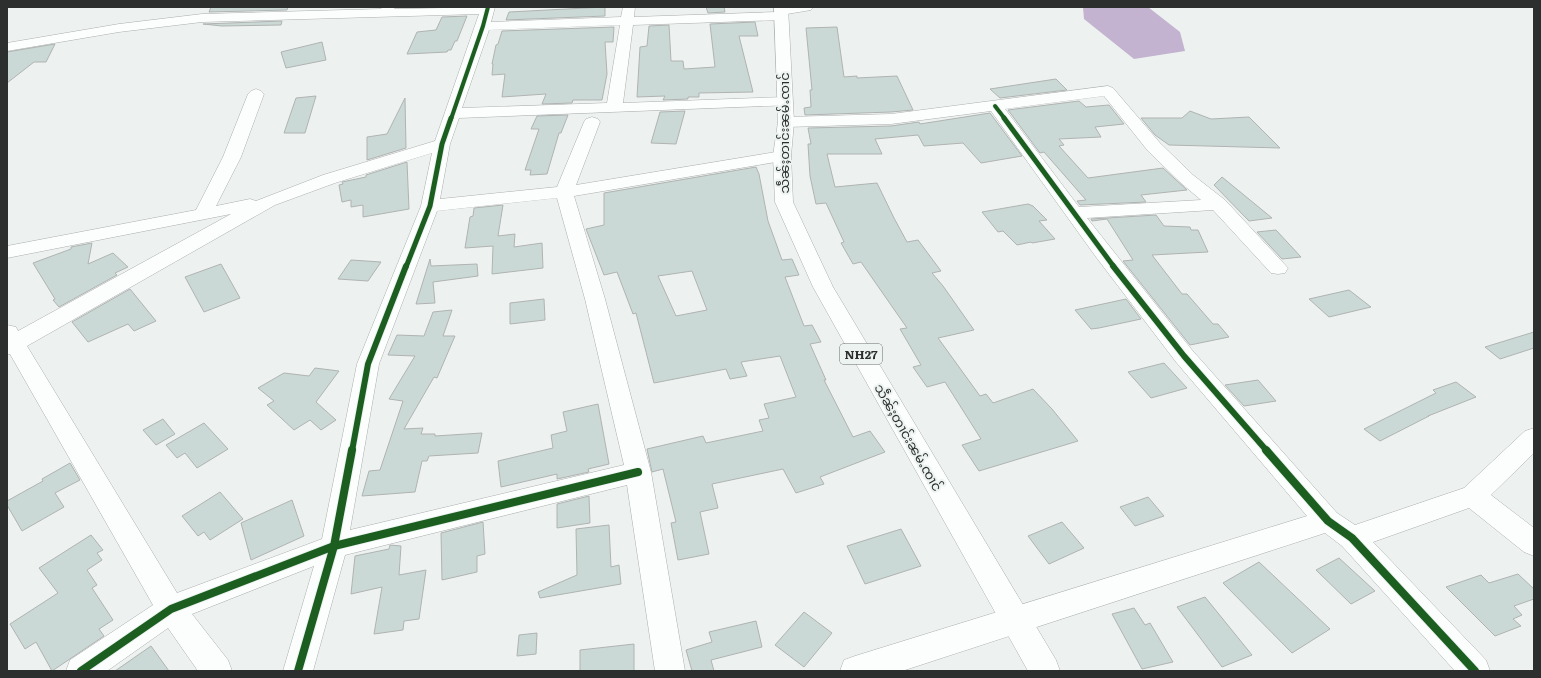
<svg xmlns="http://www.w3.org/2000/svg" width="1541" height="678" font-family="Literata,'Noto Sans Myanmar',serif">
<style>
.water{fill:#c3b2d0}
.building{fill:#cad9d5;stroke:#b0b3b2;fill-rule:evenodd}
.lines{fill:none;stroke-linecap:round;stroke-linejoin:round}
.minor-casing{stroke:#abaead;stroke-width:1}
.highway-casing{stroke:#abaead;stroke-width:1}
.minor{fill:#fcfdfd;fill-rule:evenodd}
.highway{fill:#fcfdfd;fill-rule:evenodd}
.cycleway-far3-casing{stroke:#ecf3f1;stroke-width:5.5}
.cycleway-far2-casing{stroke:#ecf3f1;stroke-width:7}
.cycleway-far1-casing{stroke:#ecf3f1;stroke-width:8}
.cycleway-casing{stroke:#ecf3f1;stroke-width:10}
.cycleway-far3{stroke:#1b5e20;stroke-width:4}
.cycleway-far2{stroke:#1b5e20;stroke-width:5}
.cycleway-far1{stroke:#1b5e20;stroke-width:6}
.cycleway{stroke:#1b5e20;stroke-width:8}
.labels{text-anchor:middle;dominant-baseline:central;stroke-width:4;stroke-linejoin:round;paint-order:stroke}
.shield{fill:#ecf3f1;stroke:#666a68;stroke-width:1}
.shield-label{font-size:12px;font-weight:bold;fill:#2c2f2e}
.street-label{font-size:13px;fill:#2c2f2e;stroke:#ecf3f1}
</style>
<rect width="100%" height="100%" fill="#edf2f0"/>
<polygon class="water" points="1083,7 1148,7 1180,32 1185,51 1134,59 1084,19"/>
<g class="building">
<polygon points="211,7 288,7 287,10 209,12"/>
<polygon points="605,7 605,16 506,20 509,12"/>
<polygon points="706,7 724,7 725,12 708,13"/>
<polygon points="467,16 457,41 455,41 451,50 448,50 447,52 407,54 417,32 436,30 442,17"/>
<polygon points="282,21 281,25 222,26 203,24"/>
<polygon points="755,22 758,36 739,36 753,92 699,93 699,97 688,97 688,99 663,100 665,96 637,97 640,47 647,46 649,26 669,25 671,61 683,61 684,69 715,67 710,24"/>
<polygon points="614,27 613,42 605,42 607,74 602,100 573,100 572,103 542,104 546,94 502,97 505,74 492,75 493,64 492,64 496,45 498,44 502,31"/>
<polygon points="837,27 844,77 857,76 857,78 897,76 913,110 891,112 805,115 804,108 811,107 810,90 812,90 806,28"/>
<polygon points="322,42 326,60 286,68 281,52"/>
<polygon points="55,44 46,62 34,62 7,83 7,52"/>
<polygon points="1056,79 1067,90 1000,98 990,89"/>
<polygon points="316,96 305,133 284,133 296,98"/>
<polygon points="405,98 406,148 367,160 367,137 387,134"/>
<polygon points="1079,101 1086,107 1109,105 1124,124 1095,127 1101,137 1059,139 1064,145 1059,146 1088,178 1163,168 1187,190 1141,195 1146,202 1080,205 1077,201 1086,200 1044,152 1040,153 1008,110"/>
<polygon points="685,111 676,144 651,143 660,112"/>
<polygon points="1190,111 1211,119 1249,117 1280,148 1169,145 1155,135 1141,118 1182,118"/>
<polygon points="990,113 1022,156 981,163 963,143 924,146 918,135 875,139 882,154 827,154 835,187 877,183 894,218 907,242 918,240 941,271 932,273 943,286 974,330 938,338 980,396 986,394 993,403 1033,389 1052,409 1078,441 979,471 962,445 981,439 945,382 927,387 913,367 921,365 900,329 907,328 861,262 853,264 841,243 844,242 826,203 816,204 810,176 808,144 811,144 808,128 891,126 919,122 920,124"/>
<polygon points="568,115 561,133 559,133 547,174 530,175 531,170 525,170 539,129 531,129 537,116"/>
<polygon points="407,162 409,209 363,217 363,205 351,207 351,200 342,202 339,185 343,184 342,182 366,177 366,175"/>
<path d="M756,167L759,174L768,221L782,260L792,259L799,275L785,277L804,326L812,325L821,342L810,344L826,380H824L853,437L870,431L885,452L820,477L824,484L796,493L783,469L712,484L718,508L700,512L709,554L678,560L671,523L676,522L663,469L652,472L647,449L703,436L706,443L763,431L759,420L769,418L764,404L796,397L780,356L741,362L747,376L730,379L726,369L654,383L636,313L633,314L617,272L604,275L586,229L604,225V193ZM692,271L707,310L676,316L658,276Z"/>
<polygon points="1222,177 1272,218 1249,221 1214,185"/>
<polygon points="1028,204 1033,206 1047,220 1039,221 1055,239 1032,243 1031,242 1017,245 1003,231 998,232 982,212"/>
<polygon points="503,205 498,236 515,234 514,247 542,243 543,268 492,274 493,246 465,248 470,217 473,216 474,208"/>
<polygon points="1156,215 1164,226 1190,227 1191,230 1198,230 1208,252 1152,255 1182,294 1187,294 1213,324 1218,324 1229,337 1190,345 1123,261 1133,260 1107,219 1092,221 1091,219"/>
<polygon points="1276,230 1301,257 1282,259 1257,232"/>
<polygon points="92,243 88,264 113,253 128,267 115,273 117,275 59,307 53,300 55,299 33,263 71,249 71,247"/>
<polygon points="430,259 431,266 477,264 478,276 433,282 435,303 416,304"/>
<polygon points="351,260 381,262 368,281 338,279"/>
<polygon points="221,264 240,298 204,312 185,277"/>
<polygon points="130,289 156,321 134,331 128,324 88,342 72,322"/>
<polygon points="1349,290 1371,307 1329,317 1309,299"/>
<polygon points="544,299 545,320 510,324 510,303"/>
<polygon points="1126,299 1141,319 1099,328 1091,329 1075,310"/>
<polygon points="452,310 443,336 455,336 437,378 434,377 404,429 423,428 421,434 435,434 435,436 482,433 478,453 429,456 427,461 422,461 415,492 362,496 369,471 380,470 403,401 389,399 415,356 388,355 397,335 424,336 433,312"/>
<polygon points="1534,332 1534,348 1500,359 1485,347"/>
<polygon points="1164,363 1187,388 1151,398 1128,372"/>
<polygon points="315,368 339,371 316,402 336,420 321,430 310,420 294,430 267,405 274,401 258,388 284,373 309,376"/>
<polygon points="1258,380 1276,401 1244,406 1225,385"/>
<polygon points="1456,382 1476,397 1428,416 1429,416 1380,441 1364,429 1436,393 1433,390"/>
<polygon points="598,404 609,464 588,469 589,472 557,479 557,474 501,487 498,461 553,448 551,435 567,431 563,412"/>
<polygon points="163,419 175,434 156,445 143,430"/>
<polygon points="204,423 228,449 197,468 185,453 177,458 166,445"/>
<polygon points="70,463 80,480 55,493 64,507 22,531 7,505 7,501 43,481 42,479"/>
<polygon points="220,492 243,519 210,540 204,532 198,536 182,516"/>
<polygon points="589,496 590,523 557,528 557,504"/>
<polygon points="1148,497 1164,516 1135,526 1120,507"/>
<polygon points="292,500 304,536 251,560 241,523"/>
<polygon points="483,522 485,554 477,556 477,572 442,580 441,533"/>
<polygon points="1062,522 1084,548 1049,564 1028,536"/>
<polygon points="609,525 611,567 619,565 621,584 540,598 538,592 577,575 576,529"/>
<polygon points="901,529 921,566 865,584 847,546"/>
<polygon points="91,535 103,550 97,553 102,560 87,570 97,585 92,588 113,620 99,629 104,636 52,671 36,642 25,649 10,624 58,593 39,568"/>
<polygon points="390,545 401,546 399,575 426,570 419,619 404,621 403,630 374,634 382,587 351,594 355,556 389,549"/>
<polygon points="1339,558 1375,591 1351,604 1316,570"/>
<polygon points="1259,562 1330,629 1292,653 1223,583"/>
<polygon points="1518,574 1534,589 1534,599 1514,606 1522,615 1513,619 1521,626 1495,636 1446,587 1481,575 1489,583"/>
<polygon points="1205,597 1252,655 1222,667 1177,607"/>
<polygon points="1134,608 1145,625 1150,623 1173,662 1142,669 1112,614"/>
<polygon points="804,612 832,633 804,667 775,645"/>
<polygon points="756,621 762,647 711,660 714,671 692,671 686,650 712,642 709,632"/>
<polygon points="537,633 536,654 517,656 519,635"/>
<polygon points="634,644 634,671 580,671 580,650"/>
<polygon points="151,646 169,671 115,671"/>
</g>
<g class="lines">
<g class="minor-casing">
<g id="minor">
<path d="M382,7H396L394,9L495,7L491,22L621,17L623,7H635L634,17L776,12L777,8L782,7H813L811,10L787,14L788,16L786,19L781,20L633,25L623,103L785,97L791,99L793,102L791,105L459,118L450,144L440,199L557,187L584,122L586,119L592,117L598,119L600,122L576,185L782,151L788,152L791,156L788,160L782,161L574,196L605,299L651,472L685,671H655L627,485L345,555L313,671H283L314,566L192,614L228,660L232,671H198L168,628L107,671H66L70,660L153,605L10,354L7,355V325L16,327L18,331L231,214L7,258V246L196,210L223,157L248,94L251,91L256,89L261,91L264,94L241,157L216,206L250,199L256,201L323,175L435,141L479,14L202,22L119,32L7,51V43L119,24L202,14L381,9ZM620,25L607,103L462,108L489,30ZM432,153L421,206L357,364L322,539L177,593L27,346L275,205L335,183ZM557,198L585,299L624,465L350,530L379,364L437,211Z"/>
<path d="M1108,86L1113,88L1160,143L1193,175L1225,200L1288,268L1285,273L1278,274L1271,273L1213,210L1087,218L1192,350L1337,513L1355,525L1464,488L1525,431L1534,428V453L1491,495L1534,528V556L1524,552L1469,508L1373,542L1486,660L1490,671H1455L1342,546L1325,533L902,671H840L844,660L855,656L1307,516L1176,362L1096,257L991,111L891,124L786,127L780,125L778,122L780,119L786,117L891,114ZM1104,96L1148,151L1181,183L1201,200L1079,207L1005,109Z"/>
</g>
</g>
<g class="highway-casing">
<polygon id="highway" points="774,7 788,7 794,122 791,156 793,202 833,287 1056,660 1060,671 1028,671 813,287 775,202 773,156 778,122"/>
</g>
<use href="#minor" class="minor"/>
<use href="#highway" class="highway"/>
<g class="cycleway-far3-casing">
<g id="cycleway-far3">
<polyline points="995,106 1005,119"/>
<polyline points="451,119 483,26 488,7"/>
</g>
</g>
<g class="cycleway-far2-casing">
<g id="cycleway-far2">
<polyline points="1004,118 1114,267"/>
<polyline points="406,267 430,206 442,144 451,118"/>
</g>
</g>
<g class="cycleway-far1-casing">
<g id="cycleway-far1">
<polyline points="1113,266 1184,356 1267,451"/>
<polyline points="352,451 368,364 406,266"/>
</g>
</g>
<g class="cycleway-casing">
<g id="cycleway">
<polyline points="1266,450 1328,521 1352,538 1475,671"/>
<polyline points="81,671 171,609 334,546 638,472"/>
<polyline points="298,671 334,546 352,450"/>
</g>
</g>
<use href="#cycleway-far3" class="cycleway-far3"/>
<use href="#cycleway-far2" class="cycleway-far2"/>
<use href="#cycleway-far1" class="cycleway-far1"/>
<use href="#cycleway" class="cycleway"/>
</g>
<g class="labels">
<rect class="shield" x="840" y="344" width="42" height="20" rx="3"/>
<g class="shield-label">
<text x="861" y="354">NH27</text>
</g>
<g class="street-label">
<text transform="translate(783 133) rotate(-90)">သဵၼ်ႈတၢင်းၼမ်ႉၸၢင်</text>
<text transform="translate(909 437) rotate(60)">သဵၼ်ႈတၢင်းၼမ်ႉၸၢင်</text>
</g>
</g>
<rect width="1541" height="678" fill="none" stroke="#2c2f2e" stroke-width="16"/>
</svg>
